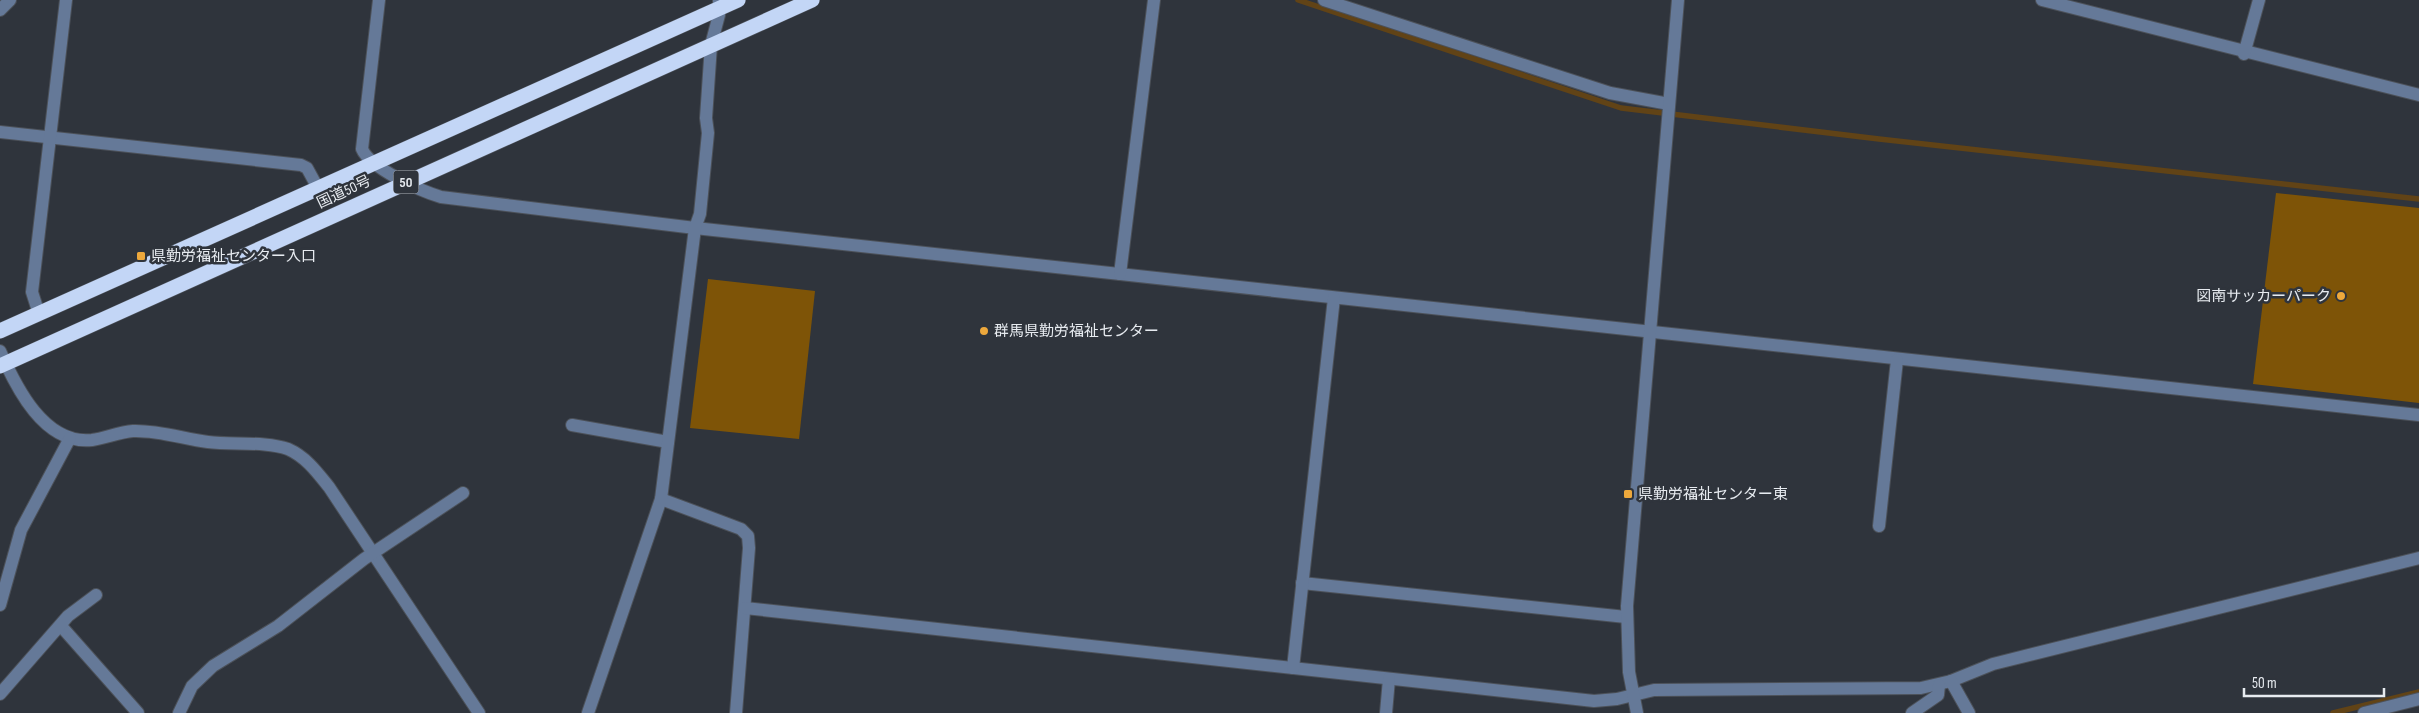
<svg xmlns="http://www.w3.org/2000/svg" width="2419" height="713" font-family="'Sofia Sans Condensed','Noto Sans JP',sans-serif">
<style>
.green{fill:#7e5407}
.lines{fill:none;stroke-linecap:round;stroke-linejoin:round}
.stream{stroke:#614316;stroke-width:5.5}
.minor-casing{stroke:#4c5159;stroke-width:14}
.highway-casing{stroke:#4c5159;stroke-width:16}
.minor{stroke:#657998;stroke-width:12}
.highway{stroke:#c3d6f6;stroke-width:15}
.poi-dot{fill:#eda83c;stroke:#2f343c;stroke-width:2}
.labels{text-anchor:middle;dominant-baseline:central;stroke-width:5;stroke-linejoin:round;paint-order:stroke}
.shield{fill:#2f343c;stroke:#b0b4ba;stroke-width:1}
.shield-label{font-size:14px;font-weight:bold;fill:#e7ebf0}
.street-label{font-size:15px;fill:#e7ebf0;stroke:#2f343c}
.poi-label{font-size:15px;fill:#e7ebf0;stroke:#2f343c;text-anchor:start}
</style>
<rect width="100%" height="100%" fill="#2f343c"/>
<g class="green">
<polygon points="2276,193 2419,208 2419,403 2253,384"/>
<polygon points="708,279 815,291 799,439 690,428"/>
</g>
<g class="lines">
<g class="stream">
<polyline points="1298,0 1621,108 1879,139 2419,199"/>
<polyline points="2333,713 2419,692"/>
</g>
<g class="minor-casing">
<g id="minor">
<path d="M379,0L362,149C370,168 421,191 441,197L695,228L2419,415"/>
<polyline points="1324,0 1610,93 1669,104"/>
<polyline points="2042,0 2419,95"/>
<polyline points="0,10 10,0"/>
<polyline points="2244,54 2259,0"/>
<polyline points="0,132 301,165 307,168 319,190"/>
<polyline points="1120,274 1154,0"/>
<polyline points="39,314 32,292 66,0"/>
<path d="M0,351C16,387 44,445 92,440C106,438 119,432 133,431C158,430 184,439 208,442C232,445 266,441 288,449C306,457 317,472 329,487L479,713"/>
<polyline points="572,425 668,442"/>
<polyline points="661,499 741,529 748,536 749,548 736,713"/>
<polyline points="1879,526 1897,360"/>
<polyline points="1302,583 1626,617"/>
<polyline points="0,605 21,530 70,438"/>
<polyline points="745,608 1594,701 1617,699 1654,690 1921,688 1951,681 1993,664 2419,558"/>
<polyline points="61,626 138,713"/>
<polyline points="1293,668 1334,298"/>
<polyline points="1951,681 1969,713"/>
<polyline points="0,694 68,616 96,595"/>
<polyline points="179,713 192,686 213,666 278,626 364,559 463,493"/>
<polyline points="588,713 661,499 695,228 700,214 708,133 706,118 711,45 719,15 719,0"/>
<polyline points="1386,713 1389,679"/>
<polyline points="1637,713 1629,672 1627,606 1678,0"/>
<polyline points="1912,713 1938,695 1939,685"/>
<polyline points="2364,713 2419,699"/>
</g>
</g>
<g class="highway-casing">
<g id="highway">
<polyline points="0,331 738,0"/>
<polyline points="0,366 812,0"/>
</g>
</g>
<use href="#minor" class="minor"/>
<use href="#highway" class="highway"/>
</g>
<g class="poi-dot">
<rect x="136" y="251" width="10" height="10" rx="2.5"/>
<circle cx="2341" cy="296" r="5"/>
<circle cx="984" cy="331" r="5"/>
<rect x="1623" y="489" width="10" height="10" rx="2.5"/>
</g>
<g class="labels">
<rect class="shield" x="393.5" y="170.5" width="25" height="23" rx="4"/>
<g class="shield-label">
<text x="406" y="182">50</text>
</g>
<g class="street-label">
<text transform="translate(344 192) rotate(-25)">国道50号</text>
</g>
<g class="poi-label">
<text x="151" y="256">県勤労福祉センター入口</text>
<text x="2331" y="296" text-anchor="end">図南サッカーパーク</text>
<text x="994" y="331">群馬県勤労福祉センター</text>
<text x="1638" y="494">県勤労福祉センター東</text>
</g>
</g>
<path d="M2244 688v8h140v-8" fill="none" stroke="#e7ebf0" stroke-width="2.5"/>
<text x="2252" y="688" font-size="15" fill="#e7ebf0" stroke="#2f343c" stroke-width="4" paint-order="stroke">50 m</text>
</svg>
